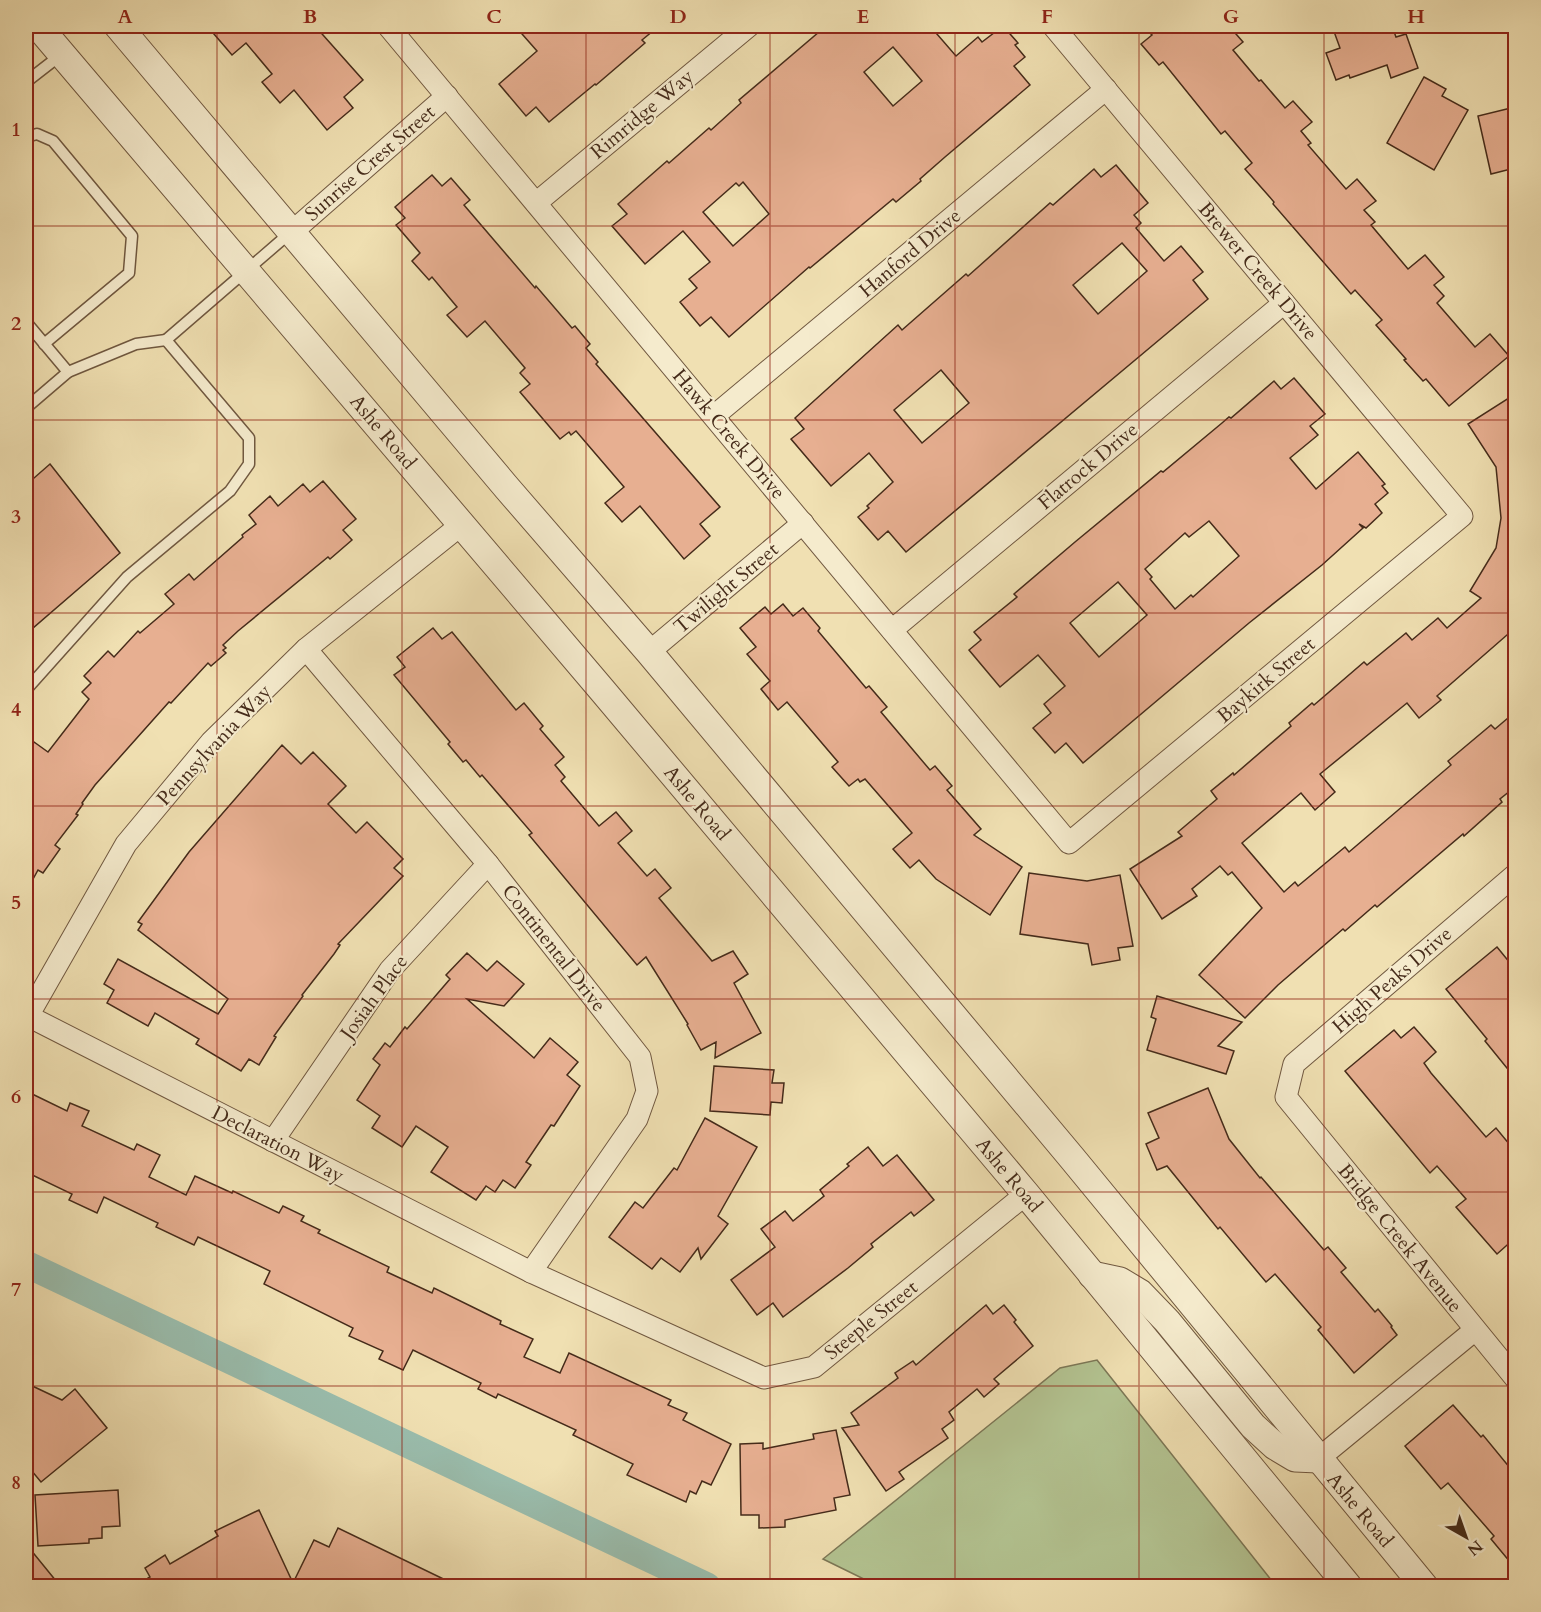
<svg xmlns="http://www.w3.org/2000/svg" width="1541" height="1612" font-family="Cardo,serif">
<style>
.green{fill:#b3c391;stroke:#7c7756;stroke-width:1.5}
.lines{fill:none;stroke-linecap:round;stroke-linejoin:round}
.canal{stroke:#9abdad;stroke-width:27}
.building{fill:#e7af91;stroke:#452b1a;stroke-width:1.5;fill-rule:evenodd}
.service-casing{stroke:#705840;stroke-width:13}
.minor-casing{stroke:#705840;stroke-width:23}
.tertiary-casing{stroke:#705840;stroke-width:29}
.service{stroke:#f5ebcd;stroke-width:10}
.minor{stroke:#f5ebcd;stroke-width:21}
.tertiary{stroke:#f5ebcd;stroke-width:27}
.grid{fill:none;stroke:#8f2418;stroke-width:1.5;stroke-opacity:0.55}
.labels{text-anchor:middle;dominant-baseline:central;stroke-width:4.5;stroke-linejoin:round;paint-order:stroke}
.street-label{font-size:20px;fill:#452b1a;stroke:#f5ebcd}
.neatline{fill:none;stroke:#8f2418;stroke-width:2}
.grid-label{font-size:20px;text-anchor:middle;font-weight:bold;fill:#8f2418}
</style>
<rect width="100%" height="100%" fill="#f0e0b2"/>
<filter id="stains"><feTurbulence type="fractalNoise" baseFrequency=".00333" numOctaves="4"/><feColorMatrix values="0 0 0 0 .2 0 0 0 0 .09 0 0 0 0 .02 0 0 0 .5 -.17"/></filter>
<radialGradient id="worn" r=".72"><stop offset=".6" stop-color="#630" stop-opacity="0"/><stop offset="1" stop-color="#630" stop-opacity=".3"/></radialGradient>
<polygon class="green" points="1097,1360 1276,1586 878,1586 823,1559 1060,1368"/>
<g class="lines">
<polyline class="canal" points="26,1264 707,1586"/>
</g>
<g class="building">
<polygon points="224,26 315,26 363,80 344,97 353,108 327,130 294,90 280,103 262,82 272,74 246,43 232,55 214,34"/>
<polygon points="515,26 659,26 642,40 645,43 596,85 595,84 549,122 536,107 526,116 499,84 537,51"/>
<path d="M826,26H930L956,56L978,37L982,42L1003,26L1018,43L1015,45L1025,57L1014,66L1030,85L945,157L920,179L921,181L896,202L893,199L810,268L809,267L729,337L711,317L700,326L680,302L697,288L689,279L710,262L683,231L645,264L612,226L627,214L618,204L667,161L669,163L709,128L711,130L741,103L739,100ZM893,47L922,81L893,106L864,72ZM743,182L769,214L733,246L703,212L736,183L739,186Z"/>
<polygon points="1143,26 1229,26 1243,42 1233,50 1259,81 1261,80 1285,108 1293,101 1312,122 1301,131 1311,143 1308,145 1346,189 1357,179 1376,201 1364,210 1375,222 1371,225 1408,269 1425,255 1444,277 1434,285 1444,296 1437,303 1475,347 1490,334 1509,356 1449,406 1426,379 1423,381 1404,360 1406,359 1376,325 1382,320 1355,290 1351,294 1273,204 1274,202 1245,169 1252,163 1225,131 1221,134 1163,62 1159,65 1141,44 1152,35"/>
<polygon points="1332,26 1392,26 1396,37 1406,34 1418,68 1391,78 1387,65 1350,78 1349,75 1336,80 1326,53 1340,48"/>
<polygon points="1424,77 1446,89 1442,96 1468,110 1434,170 1387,143"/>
<polygon points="1515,107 1515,168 1491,174 1478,116"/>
<path d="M1116,165L1148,203L1134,215L1141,223L1136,228L1164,261L1181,246L1203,272L1193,280L1208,299L906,552L888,531L878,540L858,517L869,508L867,506L893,482L869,453L831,486L791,439L804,429L795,418L898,325L902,330L966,274L968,276L1050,203L1053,205L1094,169L1101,177ZM1122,243L1147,271L1098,314L1073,285ZM941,370L969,403L922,443L894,410Z"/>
<polygon points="432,175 442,186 451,178 470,200 464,205 535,288 536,286 572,328 575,326 590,344 586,348 598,362 596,364 720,507 700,524 710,536 684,559 640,506 622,522 605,503 624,487 576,431 571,435 569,432 560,439 520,392 530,384 520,373 525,368 485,321 467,337 447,315 457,307 432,277 429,280 412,261 420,253 396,225 405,218 395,207"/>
<path d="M1294,378L1325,414L1310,426L1318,435L1290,458L1316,489L1358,452L1385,484L1382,486L1388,493L1375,504L1382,513L1366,528L1359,524L1363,528L1322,565L1249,623L1083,763L1066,743L1055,753L1033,728L1051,713L1044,704L1065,686L1038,655L1000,687L969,650L981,640L974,632L1017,597L1014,594L1075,542L1161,471L1163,472L1222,423L1229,417L1231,418L1274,381L1281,389ZM1209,521L1239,556L1193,597L1191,595L1175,609L1150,579L1152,577L1145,569L1185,533L1189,537ZM1118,582L1147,615L1099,657L1070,623Z"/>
<polygon points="1515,394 1515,628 1437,696 1441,700 1419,718 1407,703 1320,774 1335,792 1315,810 1301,793 1242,843 1284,892 1295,882 1298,886 1345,847 1349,852 1451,765 1448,761 1491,725 1495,729 1515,712 1515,787 1500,799 1502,802 1464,836 1463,834 1377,907 1375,905 1345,931 1343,929 1278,985 1245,1018 1199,975 1262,908 1232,872 1228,875 1220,866 1192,889 1197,896 1162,919 1130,869 1182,836 1178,832 1217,799 1211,791 1233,773 1234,775 1291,726 1289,723 1312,703 1314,705 1364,662 1367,665 1406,633 1412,640 1438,618 1447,628 1481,598 1470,591 1496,548 1501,518 1496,467 1468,424"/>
<polygon points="50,464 120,553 26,634 26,485"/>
<polygon points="323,481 356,519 343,530 352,540 330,559 328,557 238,631 223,645 226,648 223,650 226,653 211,666 208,663 171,703 169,702 95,785 82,803 83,804 76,814 78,815 55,845 60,849 43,873 38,870 26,892 26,754 34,742 48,752 89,699 82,692 91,683 84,676 108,651 114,657 138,631 140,633 174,604 165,594 189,574 194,580 243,537 242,535 256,524 249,515 270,496 278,506 303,484 310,492"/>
<polygon points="783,604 793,616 803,608 820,628 818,631 866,688 869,686 887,707 881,712 930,770 935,766 952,786 947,790 981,829 974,835 1022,867 990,915 936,879 919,860 910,868 893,849 912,833 865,779 860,782 858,779 849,786 832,767 838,762 787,702 778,710 761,689 770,681 747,654 756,647 740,628 765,607 771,614"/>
<polygon points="433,628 442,639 452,632 516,710 524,703 543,726 540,729 564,757 555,765 565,777 561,781 599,826 616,812 632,831 618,843 647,876 655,869 671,888 659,898 712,961 733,951 748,974 734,983 761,1033 715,1058 716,1042 701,1050 687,1025 688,1024 646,957 637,965 529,835 532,833 482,775 480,777 466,760 463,762 448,744 450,742 394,675 405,667 397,657"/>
<polygon points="282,745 301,764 313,752 346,786 328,804 356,833 367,822 403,859 394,868 403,876 338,944 340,945 334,954 302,995 303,996 274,1036 276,1037 259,1065 249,1059 241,1071 196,1044 199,1039 155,1013 148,1026 107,1003 114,990 104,984 118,959 218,1014 228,999 138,930 142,924 138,922 189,852"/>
<polygon points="1029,873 1087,881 1120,875 1133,946 1118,948 1120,960 1092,965 1088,944 1020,934"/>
<polygon points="1497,947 1515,969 1515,1078 1485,1041 1487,1039 1446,989"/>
<polygon points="467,953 487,971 497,961 524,984 504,1006 467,999 534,1058 550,1038 578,1062 567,1075 580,1086 554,1126 551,1125 526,1162 531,1165 515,1188 503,1180 495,1192 486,1186 476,1200 431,1172 448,1147 416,1126 402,1147 372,1128 380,1116 357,1100 380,1065 373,1059 385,1043 390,1047 405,1027 407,1029 450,979 446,975"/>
<polygon points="1157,996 1242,1022 1218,1046 1234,1051 1226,1074 1147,1050 1156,1019 1151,1017"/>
<polygon points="1414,1027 1436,1052 1424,1063 1431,1073 1486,1137 1496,1128 1515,1151 1515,1238 1497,1254 1456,1207 1466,1199 1437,1166 1430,1173 1345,1071 1394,1030 1401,1038"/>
<polygon points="714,1066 774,1070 772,1083 784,1083 782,1103 771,1102 770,1115 710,1111"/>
<polygon points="1208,1088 1229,1139 1260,1178 1261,1177 1324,1250 1328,1247 1346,1268 1341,1272 1375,1312 1378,1309 1392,1326 1391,1327 1397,1335 1354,1373 1318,1330 1321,1327 1275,1274 1266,1282 1220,1227 1218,1229 1167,1166 1157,1170 1146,1144 1159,1138 1148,1113"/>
<polygon points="26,1091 67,1111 70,1103 89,1111 82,1126 134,1150 137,1144 160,1155 149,1177 186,1195 195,1176 232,1193 233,1191 279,1213 283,1206 304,1216 301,1221 320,1230 318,1233 389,1267 387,1272 432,1293 434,1288 501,1321 500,1324 533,1339 524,1357 560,1373 569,1353 671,1400 668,1405 687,1413 683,1420 731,1444 711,1485 702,1481 696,1494 690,1491 686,1502 627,1475 633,1464 573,1435 576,1430 498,1394 496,1398 478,1389 481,1383 413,1350 403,1370 379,1359 383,1351 349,1336 353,1328 264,1284 270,1271 198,1237 194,1245 156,1227 158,1223 104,1197 97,1213 69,1200 72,1194 26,1172"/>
<polygon points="705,1118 757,1147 718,1216 728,1224 701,1259 698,1248 680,1272 661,1258 652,1269 609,1237 635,1202 643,1208 674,1168 677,1170"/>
<polygon points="868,1147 883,1166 897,1155 934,1200 914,1216 911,1212 871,1244 873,1247 848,1268 783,1317 773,1303 757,1315 731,1280 775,1247 761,1229 785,1211 793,1221 824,1196 820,1190 849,1166 847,1164"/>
<polygon points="986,1305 993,1314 1004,1305 1016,1320 1014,1322 1033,1346 994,1379 999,1384 984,1397 977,1389 949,1412 954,1420 942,1429 948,1438 899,1472 904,1479 886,1491 842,1428 859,1425 851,1413 898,1378 895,1373 913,1361 916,1365"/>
<polygon points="26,1383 62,1400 75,1389 107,1428 41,1482 26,1464"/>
<polygon points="1453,1405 1481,1437 1483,1435 1515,1474 1515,1568 1491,1539 1494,1536 1448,1483 1441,1489 1405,1446"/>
<polygon points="836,1430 850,1495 834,1498 836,1510 785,1520 785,1527 759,1528 759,1515 741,1515 740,1444 763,1443 763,1449 814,1439 813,1434"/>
<polygon points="118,1490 120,1526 102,1527 102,1538 89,1539 89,1543 38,1546 35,1495"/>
<polygon points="259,1510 293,1583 314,1540 329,1547 338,1528 460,1587 133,1587 150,1577 145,1568 165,1555 170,1564 218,1536 215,1531"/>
<polygon points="26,1544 61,1587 26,1587"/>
</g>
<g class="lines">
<g class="service-casing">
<g id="service">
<polyline points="26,82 62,54"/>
<polyline points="26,137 37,134 53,141 132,236 129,273 44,344"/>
<polyline points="26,322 68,372"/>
<polyline points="26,408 68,372 136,344 166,340"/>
<polyline points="26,690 127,577 230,491 249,464 249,438 166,340 291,232"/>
</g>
</g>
<g class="minor-casing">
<g id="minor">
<polyline points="388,26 1069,843 1462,516 1053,26"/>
<polyline points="536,203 749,26"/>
<polyline points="293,231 447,96"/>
<polyline points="714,416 1106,89"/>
<polyline points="892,630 1284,303"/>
<polyline points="306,649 488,864 640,1057 647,1091 637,1119 531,1272"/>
<polyline points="649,652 803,523"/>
<polyline points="1516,874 1294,1064 1286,1097 1516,1379"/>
<polyline points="26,1015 531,1272 764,1378 814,1367 1026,1194"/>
<polyline points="28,1016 126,844 211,742 306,649 461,525"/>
<polyline points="273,1141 390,970 488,864"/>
<polyline points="1318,1459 1475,1330"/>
</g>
</g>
<g class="tertiary-casing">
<g id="tertiary">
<polyline points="38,26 602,690 1026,1194 1348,1586"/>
<polyline points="118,26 507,488 649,652 1072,1158 1424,1586"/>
<polyline points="1092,1275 1120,1281 1140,1293 1167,1321 1253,1426 1275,1446 1295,1458 1318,1459"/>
</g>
</g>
<use href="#service" class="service"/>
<use href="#minor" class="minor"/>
<use href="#tertiary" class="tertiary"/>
</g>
<path class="grid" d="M217,26V1586M402,26V1586M586,26V1586M770,26V1586M955,26V1586M1139,26V1586M1324,26V1586M26,226H1516M26,420H1516M26,613H1516M26,806H1516M26,999H1516M26,1192H1516M26,1386H1516"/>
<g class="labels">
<g class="street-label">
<text transform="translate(642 114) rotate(-40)">Rimridge Way</text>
<text transform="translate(370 163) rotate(-41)">Sunrise Crest Street</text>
<text transform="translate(910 253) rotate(-40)">Hanford Drive</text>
<text transform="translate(1258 271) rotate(50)">Brewer Creek Drive</text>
<text transform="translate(383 432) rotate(50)">Ashe Road</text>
<text transform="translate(729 434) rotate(50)">Hawk Creek Drive</text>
<text transform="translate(1088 466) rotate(-40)">Flatrock Drive</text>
<text transform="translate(726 588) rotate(-40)">Twilight Street</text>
<text transform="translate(1266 680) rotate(-40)">Baykirk Street</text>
<text transform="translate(214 745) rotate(-47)">Pennsylvania Way</text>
<text transform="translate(697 803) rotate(50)">Ashe Road</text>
<text transform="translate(554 948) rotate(52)">Continental Drive</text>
<text transform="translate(1392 980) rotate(-41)">High Peaks Drive</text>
<text transform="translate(374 997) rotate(-54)">Josiah Place</text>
<text transform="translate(278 1144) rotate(27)">Declaration Way</text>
<text transform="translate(1009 1175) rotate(50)">Ashe Road</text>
<text transform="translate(1400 1238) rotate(51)">Bridge Creek Avenue</text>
<text transform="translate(871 1320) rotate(-39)">Steeple Street</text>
<text transform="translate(1360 1510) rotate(50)">Ashe Road</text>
</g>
</g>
<rect width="1541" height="1612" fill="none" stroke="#f0e0b2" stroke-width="66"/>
<g transform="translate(1466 1537) rotate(140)" stroke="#f5ebcd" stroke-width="4.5" paint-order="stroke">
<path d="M0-4.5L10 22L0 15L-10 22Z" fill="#452b1a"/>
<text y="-9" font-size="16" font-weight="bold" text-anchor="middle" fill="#452b1a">N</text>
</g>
<rect x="33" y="33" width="1475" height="1546" class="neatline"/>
<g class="grid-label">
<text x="125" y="23">A</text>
<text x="310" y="23">B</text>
<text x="494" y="23">C</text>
<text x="678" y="23">D</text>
<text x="863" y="23">E</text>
<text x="1047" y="23">F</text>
<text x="1231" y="23">G</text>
<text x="1416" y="23">H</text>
<text x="16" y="136">1</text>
<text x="16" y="330">2</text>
<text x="16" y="523">3</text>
<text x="16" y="716">4</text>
<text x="16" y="909">5</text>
<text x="16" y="1103">6</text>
<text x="16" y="1296">7</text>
<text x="16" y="1489">8</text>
</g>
<rect width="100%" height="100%" filter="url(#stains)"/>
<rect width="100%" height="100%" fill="url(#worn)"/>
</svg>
